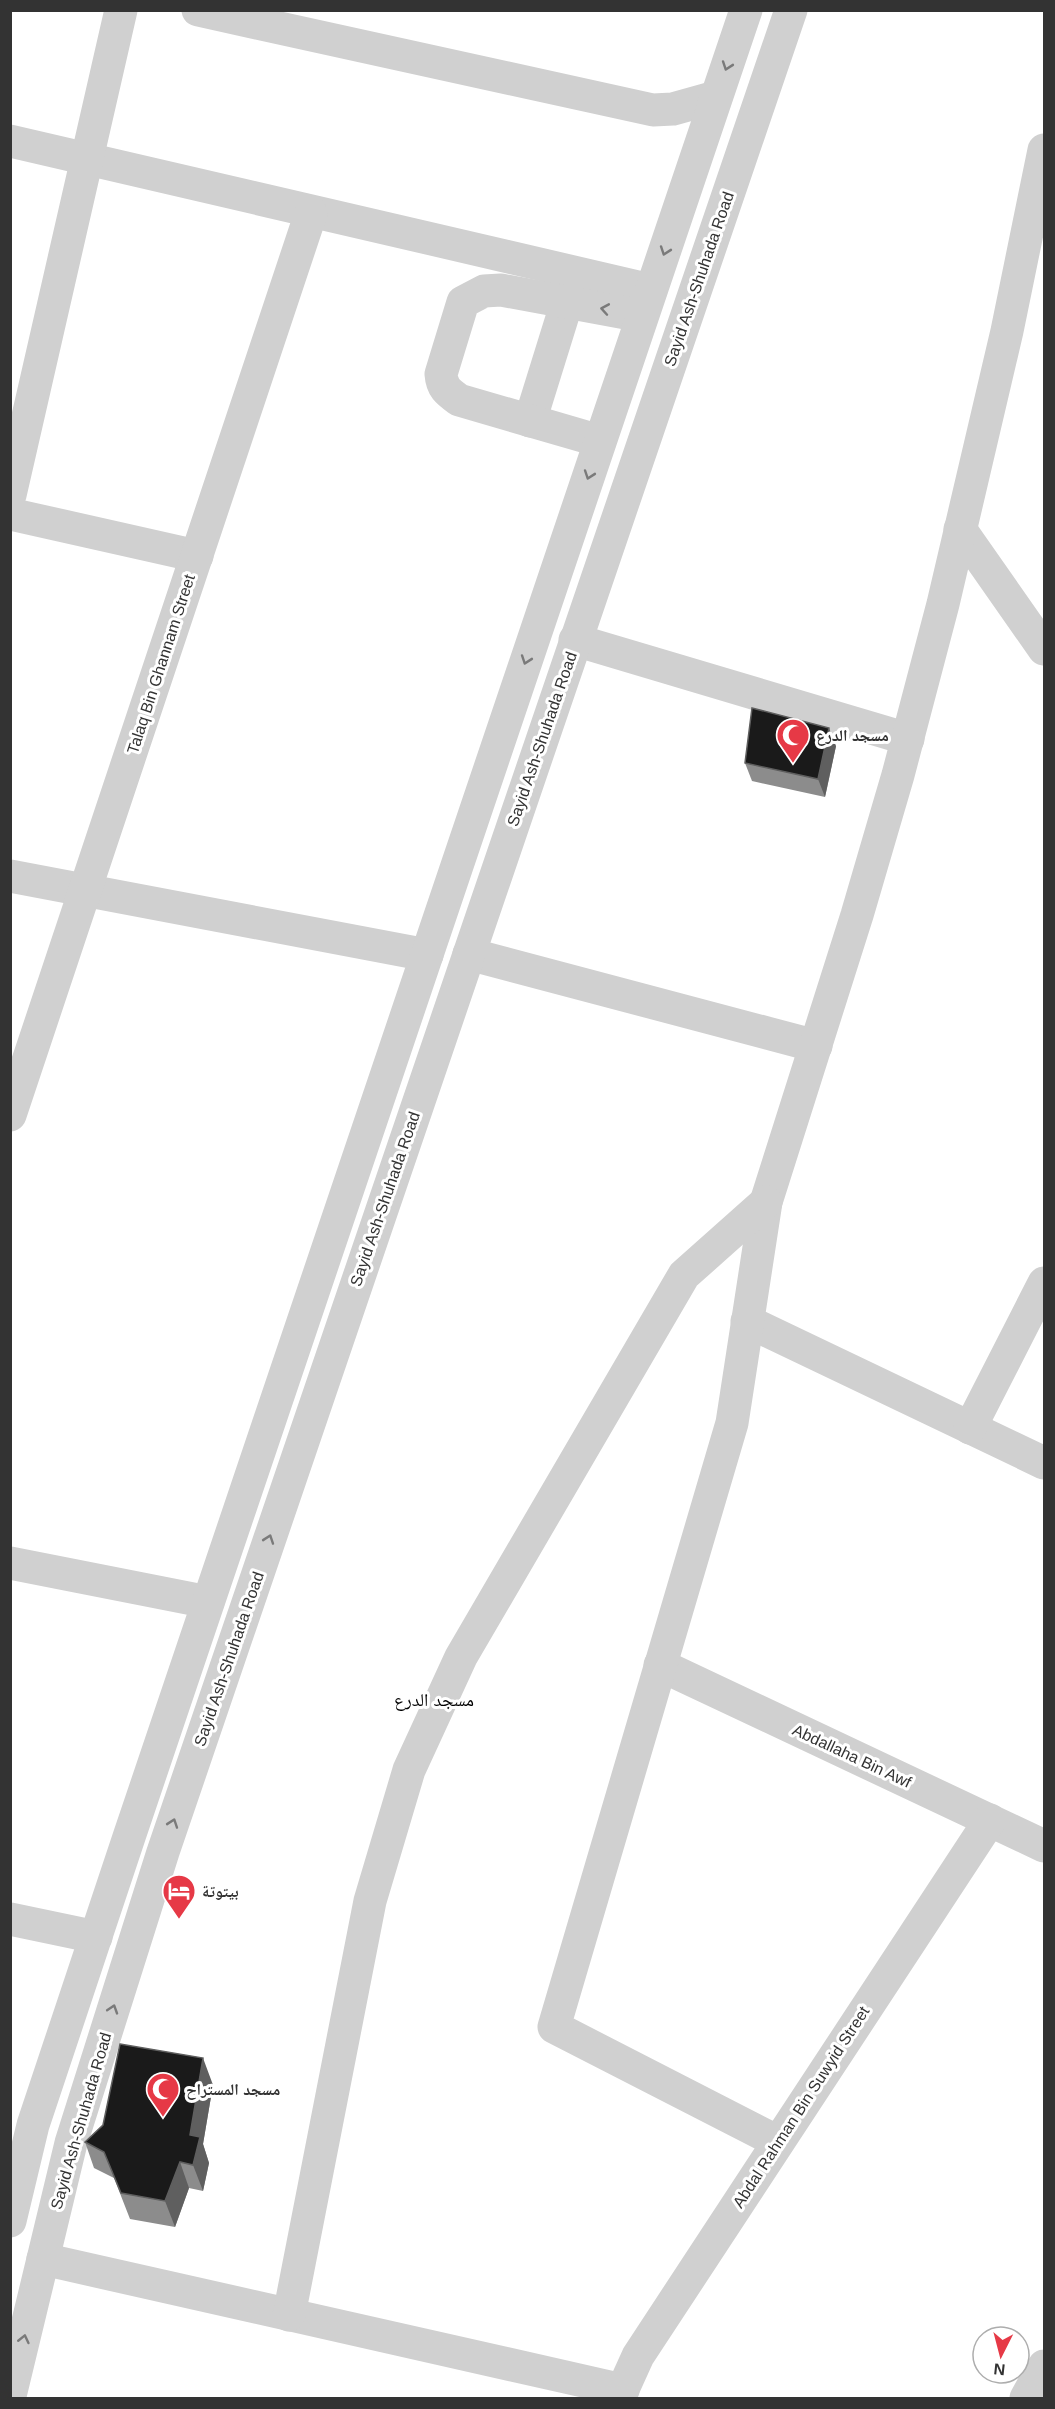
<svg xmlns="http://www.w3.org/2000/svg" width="1055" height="2409" font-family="Arial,'Noto Naskh Arabic',sans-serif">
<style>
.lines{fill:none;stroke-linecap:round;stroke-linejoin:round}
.minor{stroke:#d0d0d0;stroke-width:33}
.wall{fill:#8c8c8c}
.shaded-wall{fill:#5f5f5f}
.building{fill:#1a1a1a;stroke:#5f5f5f;stroke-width:1.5}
.oneway{stroke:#7a7a7a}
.labels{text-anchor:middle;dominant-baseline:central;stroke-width:6;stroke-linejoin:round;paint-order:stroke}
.street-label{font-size:16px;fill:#333;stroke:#fff}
.poi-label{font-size:16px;font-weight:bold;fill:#333;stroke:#fff;text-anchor:start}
.neighbourhood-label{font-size:18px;fill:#000;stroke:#fff}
</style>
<rect width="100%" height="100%" fill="#fff"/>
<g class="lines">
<g class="minor">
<polyline points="198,10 653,110 673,109 716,97"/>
<polyline points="10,141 651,290"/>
<polyline points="530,421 567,302"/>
<path d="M600,441L459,400C448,392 442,388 441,374L463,302L484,291L501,290L642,316"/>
<polyline points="10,495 121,10"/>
<polyline points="10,514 197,556"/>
<polyline points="960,529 1044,649"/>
<polyline points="575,640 908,739"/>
<polyline points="10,876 427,955"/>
<polyline points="469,954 816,1046"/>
<polyline points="10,1115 311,213"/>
<polyline points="747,1321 1044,1463"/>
<polyline points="970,1428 1044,1283"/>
<polyline points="10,1563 208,1602"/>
<polyline points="660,1665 1044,1846"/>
<polyline points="10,1919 96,1937"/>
<polyline points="778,2142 554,2027 732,1423 766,1202 857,915 898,775 943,604 1007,331 1044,150"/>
<polyline points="10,2221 33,2125 129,1837 746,10"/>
<polyline points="43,2259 623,2390"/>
<polyline points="289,2315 370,1901 409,1770 461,1657 684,1275 766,1202"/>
<polyline points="10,2396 71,2143 163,1852 791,10"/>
<polyline points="619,2398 638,2356 990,1820"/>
<polyline points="1026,2398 1044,2366"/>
</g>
</g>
<g class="wall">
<polygon points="836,746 825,797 752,781 745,763"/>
<polygon points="213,2085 203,2144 209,2163 203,2191 189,2188 175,2227 130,2219 114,2178 94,2168 85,2142"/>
</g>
<g class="shaded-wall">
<polygon points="829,728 836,746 825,797 818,779"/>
<polygon points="203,2058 213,2085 203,2144 209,2163 203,2191 193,2165 190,2135"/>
<polygon points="180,2162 189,2188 175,2227 165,2201"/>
</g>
<g class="building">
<polygon points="752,708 829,728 818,779 745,763"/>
<polygon points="120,2044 203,2058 190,2135 200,2137 193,2165 180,2162 165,2201 121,2193 104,2152 85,2142 103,2125"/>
</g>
<defs><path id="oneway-chevron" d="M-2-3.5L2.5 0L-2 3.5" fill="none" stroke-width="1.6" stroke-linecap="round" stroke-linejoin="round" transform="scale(1.5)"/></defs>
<g class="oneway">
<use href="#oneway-chevron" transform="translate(727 66) rotate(109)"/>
<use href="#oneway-chevron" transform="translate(665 251) rotate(109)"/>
<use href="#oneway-chevron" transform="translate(605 309) rotate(-170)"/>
<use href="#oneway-chevron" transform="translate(589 475) rotate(109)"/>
<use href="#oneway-chevron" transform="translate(526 660) rotate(109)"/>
<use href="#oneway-chevron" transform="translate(269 1539) rotate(-71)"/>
<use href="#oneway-chevron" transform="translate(173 1823) rotate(-71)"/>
<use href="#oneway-chevron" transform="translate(113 2009) rotate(-72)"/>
<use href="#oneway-chevron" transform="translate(24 2339) rotate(-77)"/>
</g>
<defs>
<g id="mosque-pin" transform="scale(1.725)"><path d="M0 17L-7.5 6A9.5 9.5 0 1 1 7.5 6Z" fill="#e63946" stroke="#fff"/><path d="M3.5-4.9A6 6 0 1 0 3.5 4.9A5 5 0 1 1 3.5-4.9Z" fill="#fff"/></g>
<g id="hotel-pin" transform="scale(1.725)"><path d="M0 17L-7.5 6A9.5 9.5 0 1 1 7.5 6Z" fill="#e63946" stroke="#fff"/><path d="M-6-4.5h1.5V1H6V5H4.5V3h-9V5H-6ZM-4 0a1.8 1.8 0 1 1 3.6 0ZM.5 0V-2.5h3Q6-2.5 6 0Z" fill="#fff"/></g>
</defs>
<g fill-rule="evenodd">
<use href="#mosque-pin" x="793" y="735"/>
<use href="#hotel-pin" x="179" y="1891"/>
<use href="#mosque-pin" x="163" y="2089"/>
</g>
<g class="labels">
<g class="street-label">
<text transform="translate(699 279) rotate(-71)">Sayid Ash-Shuhada Road</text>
<text transform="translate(161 664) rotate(-72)">Talaq Bin Ghannam Street</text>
<text transform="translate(542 739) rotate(-71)">Sayid Ash-Shuhada Road</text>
<text transform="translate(385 1199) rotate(-71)">Sayid Ash-Shuhada Road</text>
<text transform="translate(229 1659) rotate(-71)">Sayid Ash-Shuhada Road</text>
<text transform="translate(852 1756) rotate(25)">Abdallaha Bin Awf</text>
<text transform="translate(801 2107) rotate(-57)">Abdal Rahman Bin Suwyid Street</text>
<text transform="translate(81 2121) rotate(-74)">Sayid Ash-Shuhada Road</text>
</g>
<g class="poi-label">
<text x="816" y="735">مسجد الدرع</text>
<text x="202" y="1891">بيتوتة</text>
<text x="186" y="2089">مسجد المستراح</text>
</g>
<g class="neighbourhood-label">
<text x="434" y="1700">مسجد الدرع</text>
</g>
</g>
<rect width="1055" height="2409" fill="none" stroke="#333333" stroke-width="24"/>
<g transform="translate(1001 2355) rotate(186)"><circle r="28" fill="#ffffff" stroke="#adadad" stroke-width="1.5"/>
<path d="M0-4.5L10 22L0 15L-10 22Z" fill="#e63946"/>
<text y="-9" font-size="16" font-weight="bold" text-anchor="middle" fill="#333333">N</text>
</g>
</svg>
